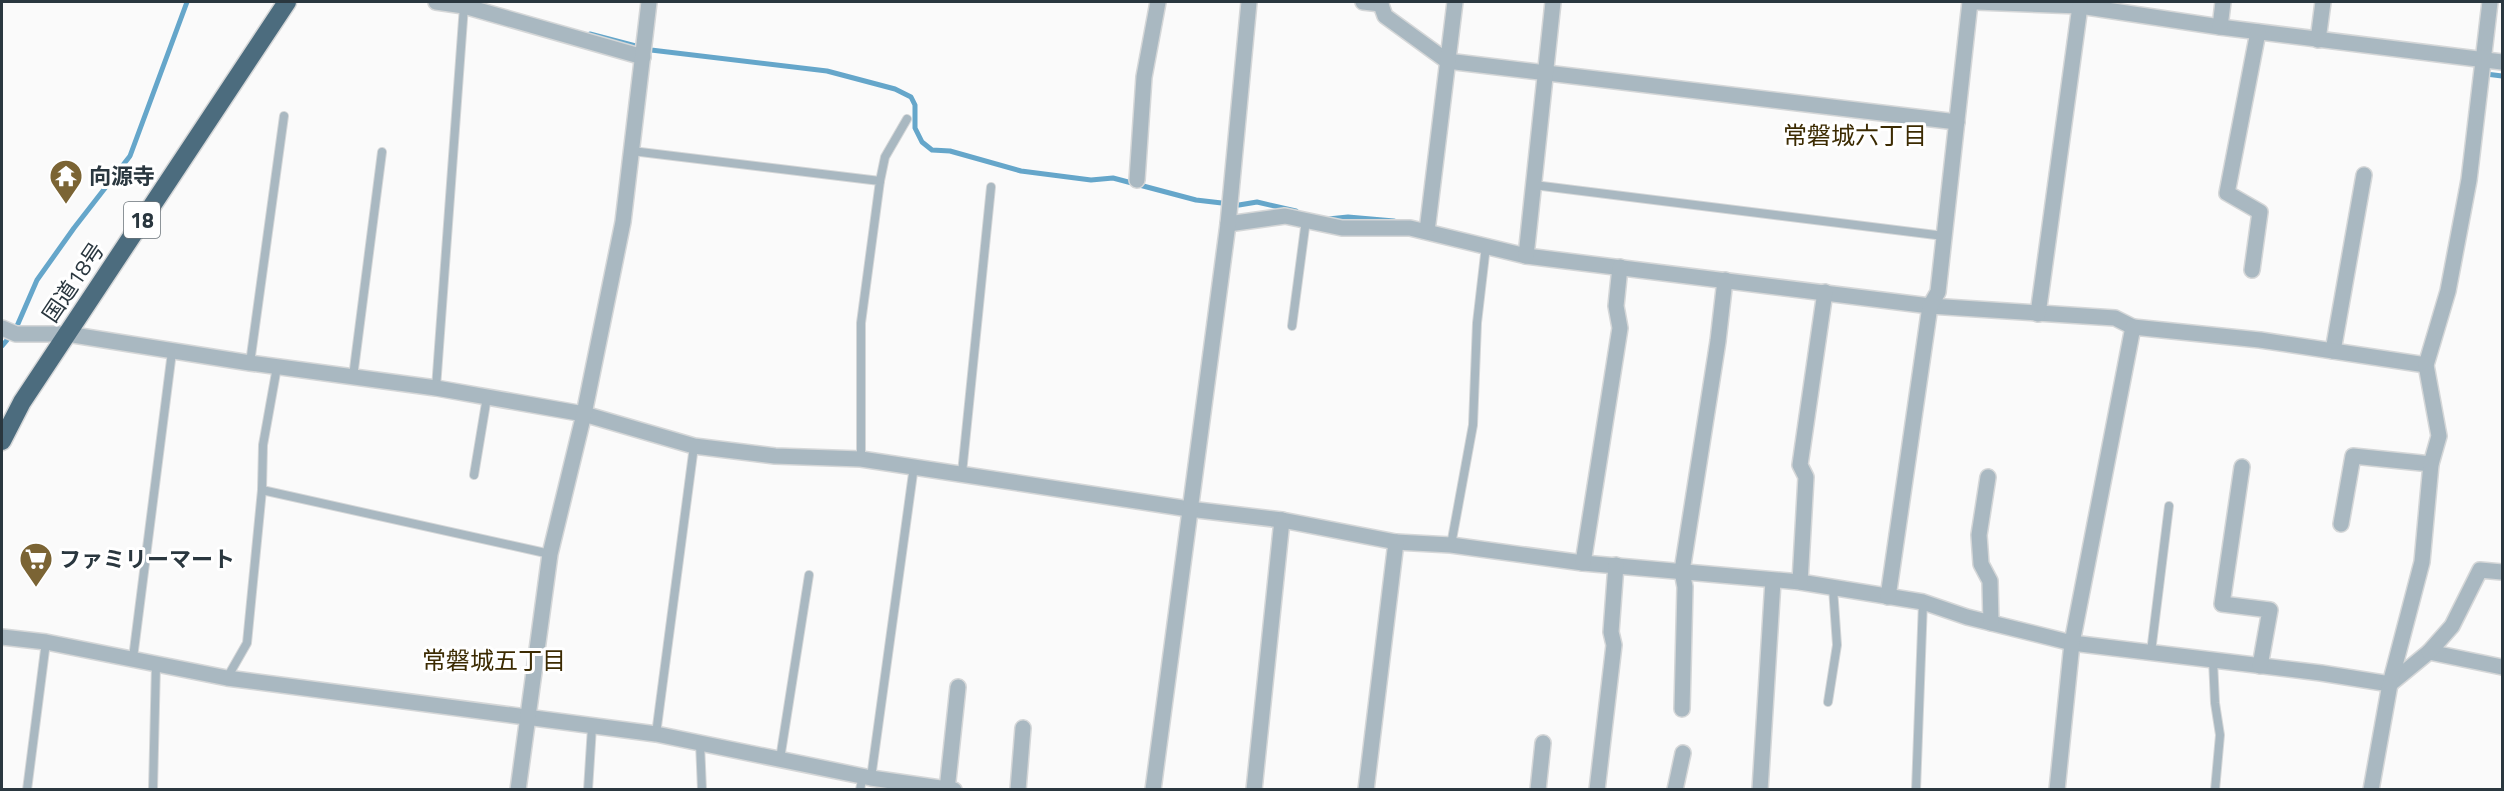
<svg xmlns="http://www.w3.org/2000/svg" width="2504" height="791" font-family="'Titillium Web','Noto Sans JP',sans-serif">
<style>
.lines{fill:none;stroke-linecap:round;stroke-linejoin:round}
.stream{stroke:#65a6ca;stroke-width:5}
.lane-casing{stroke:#d5d7d8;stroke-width:10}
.street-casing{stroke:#d5d7d8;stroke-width:18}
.highway-casing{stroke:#d5d7d8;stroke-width:21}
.lane{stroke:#a9b8c1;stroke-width:8}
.street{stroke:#a9b8c1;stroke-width:15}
.highway{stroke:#4c6c7e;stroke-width:18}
.labels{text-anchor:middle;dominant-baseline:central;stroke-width:6;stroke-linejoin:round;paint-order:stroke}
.shield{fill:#fff;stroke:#6a7379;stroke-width:1.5}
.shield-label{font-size:21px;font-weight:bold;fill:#2a373f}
.poi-label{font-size:22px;font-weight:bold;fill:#2a373f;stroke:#fff;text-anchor:start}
.street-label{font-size:22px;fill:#2a373f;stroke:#fff}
.neighbourhood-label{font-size:24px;fill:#3c2b02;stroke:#fff}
</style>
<rect width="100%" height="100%" fill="#fafafa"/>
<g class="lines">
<g class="stream">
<polyline points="590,34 651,50 827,71 895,89 911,97 915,105 915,128 922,142 932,150 950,151 1021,171 1091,180 1113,178 1196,200 1239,205 1257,202 1296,211"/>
<polyline points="2486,74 2502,76"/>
<polyline points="1328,219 1348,217 1394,221"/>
<polyline points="17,326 37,280 74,228 130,156 187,2"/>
<polyline points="2,346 7,340"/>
</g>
<g class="lane-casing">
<g id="lane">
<polyline points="632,151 880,181 861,323 861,459"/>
<polyline points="880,181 885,157 907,119"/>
<polyline points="1534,185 1944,236"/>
<polyline points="1292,326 1306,220"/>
<polyline points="250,363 284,116"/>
<polyline points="353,377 382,152"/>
<polyline points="436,388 464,6"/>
<polyline points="962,473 991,187"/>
<polyline points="474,475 487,397"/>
<polyline points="262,490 550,554"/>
<polyline points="1451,545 1473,425 1477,323 1486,246"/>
<polyline points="2151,652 2169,506"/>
<polyline points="133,658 172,352"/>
<polyline points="2213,660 2215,703 2220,735 2215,790"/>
<polyline points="227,678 247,643 262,490 263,445 277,367"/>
<polyline points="1828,702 1837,645 1833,588"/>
<polyline points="656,734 694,446"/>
<polyline points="700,743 702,790"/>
<polyline points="780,759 809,575"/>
<polyline points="871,778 914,466"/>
<polyline points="27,790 46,642"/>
<polyline points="153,790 156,664"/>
<polyline points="588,790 592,727"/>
<polyline points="860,790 863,775"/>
<polyline points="1916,790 1923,602"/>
</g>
</g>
<g class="street-casing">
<g id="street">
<polyline points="436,2 464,6 643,57"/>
<polyline points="1363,2 1381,4"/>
<polyline points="1380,2 1385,16 1447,61 1957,122"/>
<polyline points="1976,2 2080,6 2220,27 2502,62"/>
<polyline points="2220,27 2223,2"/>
<polyline points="2318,40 2323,2"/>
<polyline points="1137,180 1144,77 1158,2"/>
<polyline points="1228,224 1285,216 1342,228 1410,228 1526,256 1930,306 2115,318 2133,327"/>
<polyline points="1427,231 1455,2"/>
<polyline points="1526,256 1553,2"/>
<polyline points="2252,270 2260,212 2227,193 2258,32"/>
<polyline points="2038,314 2080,6"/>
<polyline points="2,328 16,334 67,334 250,363 436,388 584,414 694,446 775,456 861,459 1189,509 1282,520 1396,542 1451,545 1583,563 1800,582 1923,602 1967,617 2072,643 2321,673 2390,684 2429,652 2502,667"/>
<polyline points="2333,351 2364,175"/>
<polyline points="2242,467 2222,604 2270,610 2260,666"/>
<polyline points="1988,477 1979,535 1981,564 1990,581 1991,623"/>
<polyline points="2341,524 2353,456 2431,464"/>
<polyline points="1583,563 1620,328 1616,306 1620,267"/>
<polyline points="1800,582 1806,477 1800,465 1825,292"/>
<polyline points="1888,597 1930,306 1938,292 1970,2"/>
<polyline points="2,637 46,642 227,678 656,734 871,778 954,790"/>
<polyline points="2429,652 2452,626 2480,570 2502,572"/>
<polyline points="1682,709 1685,587 1682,571 1718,341 1725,280"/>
<polyline points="518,790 550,554 584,414 623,222 649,2"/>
<polyline points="947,790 958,687"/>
<polyline points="1018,790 1023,728"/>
<polyline points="1153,790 1228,224 1249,2"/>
<polyline points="1254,790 1282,520"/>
<polyline points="1366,790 1396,542"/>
<polyline points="1538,790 1543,743"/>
<polyline points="1597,790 1614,645 1611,632 1616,565"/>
<polyline points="1675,790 1683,753"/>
<polyline points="1760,790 1773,581"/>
<polyline points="2057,790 2072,643 2133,327 2260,340 2426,365"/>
<polyline points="2371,790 2390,684 2422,562 2431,464 2439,436 2426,365 2448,291 2469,180 2490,2"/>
</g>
</g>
<g class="highway-casing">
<polyline id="highway" points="2,441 22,402 287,2"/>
</g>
<use href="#lane" class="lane"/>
<use href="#street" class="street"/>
<use href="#highway" class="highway"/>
</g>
<defs>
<g id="temple-pin" transform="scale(1.725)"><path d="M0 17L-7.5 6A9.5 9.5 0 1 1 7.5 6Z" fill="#7b6434" stroke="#fff"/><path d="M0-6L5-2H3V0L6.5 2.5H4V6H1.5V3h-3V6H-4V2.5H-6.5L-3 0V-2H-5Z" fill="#fff"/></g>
<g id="supermarket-pin" transform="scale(1.725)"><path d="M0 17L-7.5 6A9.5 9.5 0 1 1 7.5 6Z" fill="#7b6434" stroke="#fff"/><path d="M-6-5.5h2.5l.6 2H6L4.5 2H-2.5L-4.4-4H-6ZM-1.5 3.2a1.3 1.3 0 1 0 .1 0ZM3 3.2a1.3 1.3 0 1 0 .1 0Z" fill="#fff"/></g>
</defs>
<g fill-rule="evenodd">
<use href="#temple-pin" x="66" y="176"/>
<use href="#supermarket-pin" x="36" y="559"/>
</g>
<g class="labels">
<rect class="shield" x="124" y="202" width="36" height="36" rx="4.5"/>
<g class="shield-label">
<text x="142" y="220">18</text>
</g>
<g class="poi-label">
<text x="89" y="176">向源寺</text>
<text x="59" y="559">ファミリーマート</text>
</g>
<g class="street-label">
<text transform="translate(73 282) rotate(-56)">国道18号</text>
</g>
<g class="neighbourhood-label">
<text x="1855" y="135">常磐城六丁目</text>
<text x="494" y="660">常磐城五丁目</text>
</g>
</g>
<rect width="2504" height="791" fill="none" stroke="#2a373f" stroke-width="6"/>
</svg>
